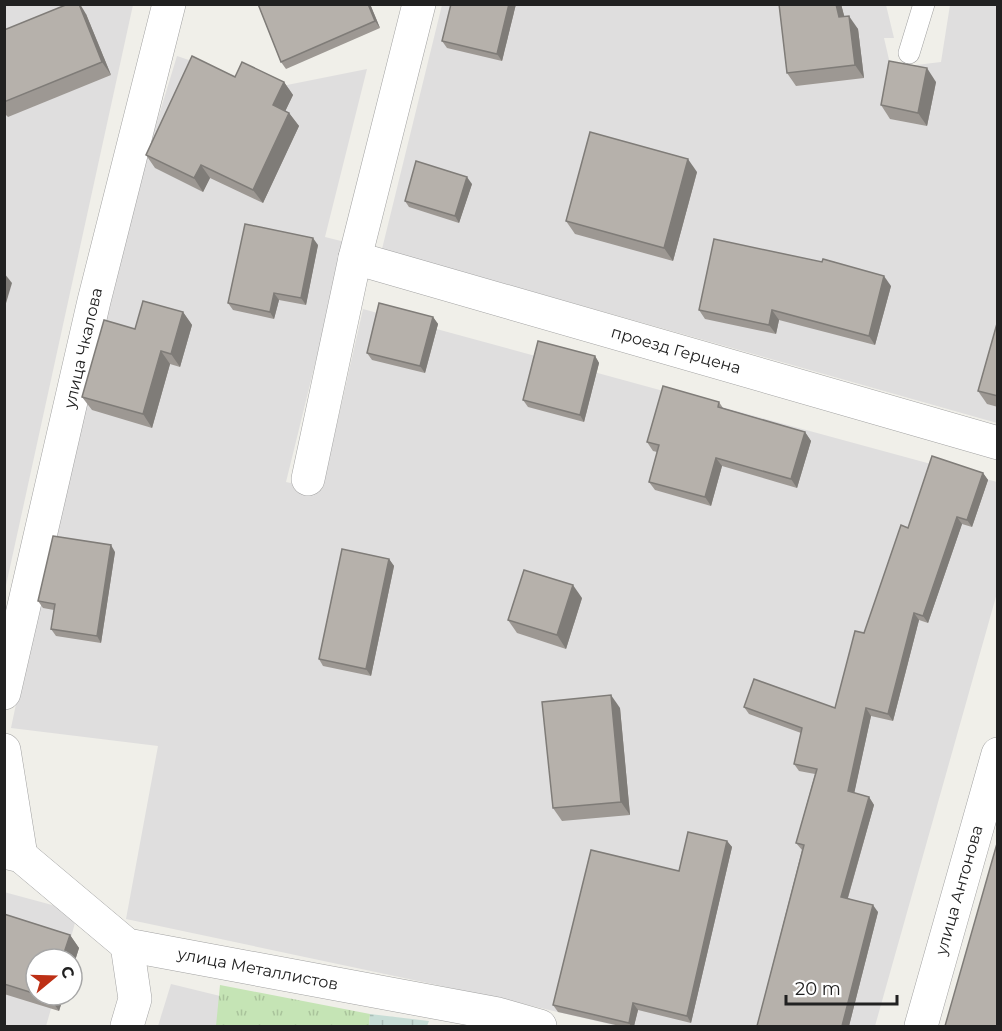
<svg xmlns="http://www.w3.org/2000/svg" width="1002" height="1031" font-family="Montserrat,sans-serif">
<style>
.residential{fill:#dfdede}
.grass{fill:url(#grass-tufts)}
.wetland{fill:url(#wetland-marsh)}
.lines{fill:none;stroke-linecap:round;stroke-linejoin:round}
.service-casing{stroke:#a2a2a2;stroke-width:22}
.minor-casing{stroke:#a2a2a2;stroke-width:34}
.service{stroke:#fff;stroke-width:21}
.minor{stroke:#fff;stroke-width:33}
.wall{fill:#9d9893}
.shaded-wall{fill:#7f7c78}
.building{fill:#b6b1ab;stroke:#7f7c78;stroke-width:1.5}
.labels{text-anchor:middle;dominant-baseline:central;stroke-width:4.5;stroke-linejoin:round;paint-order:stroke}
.street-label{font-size:16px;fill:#212121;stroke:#fff}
</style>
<defs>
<pattern id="grass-tufts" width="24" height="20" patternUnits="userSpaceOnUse" patternTransform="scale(1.5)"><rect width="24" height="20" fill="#c5e4b5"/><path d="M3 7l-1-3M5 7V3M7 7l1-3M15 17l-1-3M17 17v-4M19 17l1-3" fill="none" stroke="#a9c39b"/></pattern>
<pattern id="wetland-marsh" width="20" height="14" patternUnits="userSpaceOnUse" patternTransform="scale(1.5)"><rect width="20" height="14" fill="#c7ddd6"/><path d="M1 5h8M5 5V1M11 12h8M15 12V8" fill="none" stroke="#abbdb7"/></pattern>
</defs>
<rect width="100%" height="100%" fill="#f0efe9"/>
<g class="residential">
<polygon points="5,5 133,5 5,590"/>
<polygon points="442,5 886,5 894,38 884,38 891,68 941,62 950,5 997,5 997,423 382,249"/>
<polygon points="177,56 272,88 367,69 325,237 345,242 286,482 322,490 363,309 997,482 997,593 875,1026 617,1026 503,999 126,919 158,746 11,728 70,447 108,282"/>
<polygon points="4,892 78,912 65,959 36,959 36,995 55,995 46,1026 5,1026"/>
<polygon points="171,984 310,1018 309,1026 158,1026"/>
</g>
<polygon class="grass" points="220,985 370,1014 369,1026 216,1026"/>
<polygon class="wetland" points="370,1014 429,1021 427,1026 369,1026"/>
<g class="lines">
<g class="service-casing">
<polyline id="service" points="909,53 924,4"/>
</g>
<g class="minor-casing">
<g id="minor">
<polyline points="355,258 998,443"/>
<polyline points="308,479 355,258 419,4"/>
<polyline points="4,693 94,301 169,4"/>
<polyline points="4,750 21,856"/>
<polyline points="4,852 21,856 127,945 498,1014 540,1026"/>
<polyline points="127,1026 135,999 127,945"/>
<polyline points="921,1026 998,754"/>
</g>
</g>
<use href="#service" class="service"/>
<use href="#minor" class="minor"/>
</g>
<g class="wall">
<polygon points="258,4 370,4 380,28 286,69 281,62"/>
<polygon points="451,4 516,4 502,61 447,48 442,41"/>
<polygon points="779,4 841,4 844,16 858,29 864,78 796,86 787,73"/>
<polygon points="86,14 111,75 8,117 4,113 4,30"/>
<polygon points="235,77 284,82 293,95 285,111 289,113 299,126 263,203 210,178 203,192 155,168 146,155"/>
<polygon points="936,82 927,126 890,119 881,105"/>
<polygon points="697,172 673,261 575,234 566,221"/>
<polygon points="472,184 459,223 409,207 405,201"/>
<polygon points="318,245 306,305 279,300 274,319 233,310 228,303"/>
<polygon points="891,286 875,345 779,320 776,334 705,319 699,310"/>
<polygon points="183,312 192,325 180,367 170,364 152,428 92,410 82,397 135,329"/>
<polygon points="433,317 438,324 425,373 372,360 367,353"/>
<polygon points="998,320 998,407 987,404 978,391"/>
<polygon points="595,356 599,363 584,422 528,407 523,400"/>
<polygon points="719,402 723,408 805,432 811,441 797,488 722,466 711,506 655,490 649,482 657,452 653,451 647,442"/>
<polygon points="983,473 988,480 972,527 962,524 928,623 919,620 893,721 871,716 854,793 869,797 874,805 848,898 878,912 849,1026 757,1026 802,850 796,843 815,774 799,771 794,764 801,733 749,714 744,707 835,708 864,633 908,528"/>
<polygon points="115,552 101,643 56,636 51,629 54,610 43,608 38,601"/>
<polygon points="389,559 394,566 371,676 323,666 319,659"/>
<polygon points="582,598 566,649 517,633 508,620"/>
<polygon points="620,708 630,815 562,821 553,808"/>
<polygon points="727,841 732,847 691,1023 638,1010 634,1026 620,1026 558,1012 553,1005 679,871"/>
<polygon points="4,914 70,935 79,948 72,970 72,959 36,959 36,995 64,995 59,1011 4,994"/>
</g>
<g class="shaded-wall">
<polygon points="79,4 80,4 86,14 111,75 102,62"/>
<polygon points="368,4 370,4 380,28 375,21"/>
<polygon points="509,4 516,4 502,61 497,54"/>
<polygon points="836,4 841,4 848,30 839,17"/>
<polygon points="849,16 858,29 864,78 855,65"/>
<polygon points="927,68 936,82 927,126 918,113"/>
<polygon points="284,82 293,95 282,118 273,105"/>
<polygon points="289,113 299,126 263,203 253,190"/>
<polygon points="688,159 697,172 673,261 664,248"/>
<polygon points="201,165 210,178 203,192 194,178"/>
<polygon points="467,177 472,184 459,223 455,216"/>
<polygon points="313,238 318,245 306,305 301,298"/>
<polygon points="4,273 12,283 4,310"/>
<polygon points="884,276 891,286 875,345 869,336"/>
<polygon points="274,293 279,300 274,319 270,312"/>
<polygon points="772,310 779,320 776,334 769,325"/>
<polygon points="183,312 192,325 180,367 171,354"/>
<polygon points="433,317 438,324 425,373 420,366"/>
<polygon points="161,351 170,364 152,428 143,414"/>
<polygon points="595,356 599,363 584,422 580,415"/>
<polygon points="805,432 811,441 797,488 791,479"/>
<polygon points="716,458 722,466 711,506 705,497"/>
<polygon points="983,473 988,480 972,527 967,520"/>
<polygon points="957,517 962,524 928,623 923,616"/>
<polygon points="111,545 115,552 101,643 97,636"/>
<polygon points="389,559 394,566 371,676 366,669"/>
<polygon points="573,585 582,598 566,649 557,635"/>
<polygon points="914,613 919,620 893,721 888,714"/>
<polygon points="611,695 620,708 630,815 621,802"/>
<polygon points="866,708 871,716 853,799 848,791"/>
<polygon points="869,797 874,805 846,904 841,897"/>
<polygon points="727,841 732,847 691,1023 687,1016"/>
<polygon points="873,905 878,912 849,1026 842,1026"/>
<polygon points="70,935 79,948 72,970 72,959 62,959"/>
<polygon points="51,995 64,995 59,1011 50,998"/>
<polygon points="633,1003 638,1010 634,1026 631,1026 629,1023"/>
</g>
<g class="building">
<polygon points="68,4 79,4 102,62 4,102 4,30"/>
<polygon points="258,4 368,4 375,21 281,62"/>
<polygon points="451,4 509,4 497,54 442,41"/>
<polygon points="779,4 836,4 839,17 849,16 855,65 787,73"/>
<polygon points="192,56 235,77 242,62 284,82 273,105 289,113 253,190 201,165 194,178 146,155"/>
<polygon points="889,61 927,68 918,113 881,105"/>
<polygon points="590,132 688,159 664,248 566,221"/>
<polygon points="416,161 467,177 455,216 405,201"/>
<polygon points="245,224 313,238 301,298 274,293 270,312 228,303"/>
<polygon points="714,239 822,262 823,259 884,276 869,336 772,310 769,325 699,310"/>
<polygon points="143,301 183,312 171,354 161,351 143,414 82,397 104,320 135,329"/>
<polygon points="379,303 433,317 420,366 367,353"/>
<polygon points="998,320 998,396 978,391"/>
<polygon points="538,341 595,356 580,415 523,400"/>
<polygon points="663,386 719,402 718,407 805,432 791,479 716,458 705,497 649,482 659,445 647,442"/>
<polygon points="932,456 983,473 967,520 957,517 923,616 914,613 888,714 866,708 848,791 869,797 841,897 873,905 842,1026 757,1026 804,845 796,843 817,769 794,764 802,728 744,707 754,679 835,708 855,631 864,633 901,525 908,528"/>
<polygon points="53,536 111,545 97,636 51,629 55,604 38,601"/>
<polygon points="342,549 389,559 366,669 319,659"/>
<polygon points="524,570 573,585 557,635 508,620"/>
<polygon points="611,695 621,802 553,808 542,702"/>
<polygon points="688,832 727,841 687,1016 633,1003 629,1023 553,1005 591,850 679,871"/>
<polygon points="998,840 998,1026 945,1026"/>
<polygon points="4,914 70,935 62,959 36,959 36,994 4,984"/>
<polygon points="39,995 51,995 50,998"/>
</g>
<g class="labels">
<g class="street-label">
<text transform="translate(83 348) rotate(-77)">улица Чкалова</text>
<text transform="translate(676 350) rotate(16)">проезд Герцена</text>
<text transform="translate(959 890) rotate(-74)">улица Антонова</text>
<text transform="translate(258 969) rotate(11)">улица Металлистов</text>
</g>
</g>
<rect width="1002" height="1031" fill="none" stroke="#212121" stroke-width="12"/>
<g transform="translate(54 977) rotate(71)"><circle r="28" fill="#ffffff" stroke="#a6a6a6" stroke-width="1.5"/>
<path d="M0-4.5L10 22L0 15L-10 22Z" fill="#bd3015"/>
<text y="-9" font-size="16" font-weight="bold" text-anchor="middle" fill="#212121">С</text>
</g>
<path d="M786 995v9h111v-9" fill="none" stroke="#212121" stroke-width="3"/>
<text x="795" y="995" font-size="18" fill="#212121" stroke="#ffffff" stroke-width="4.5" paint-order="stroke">20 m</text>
</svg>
